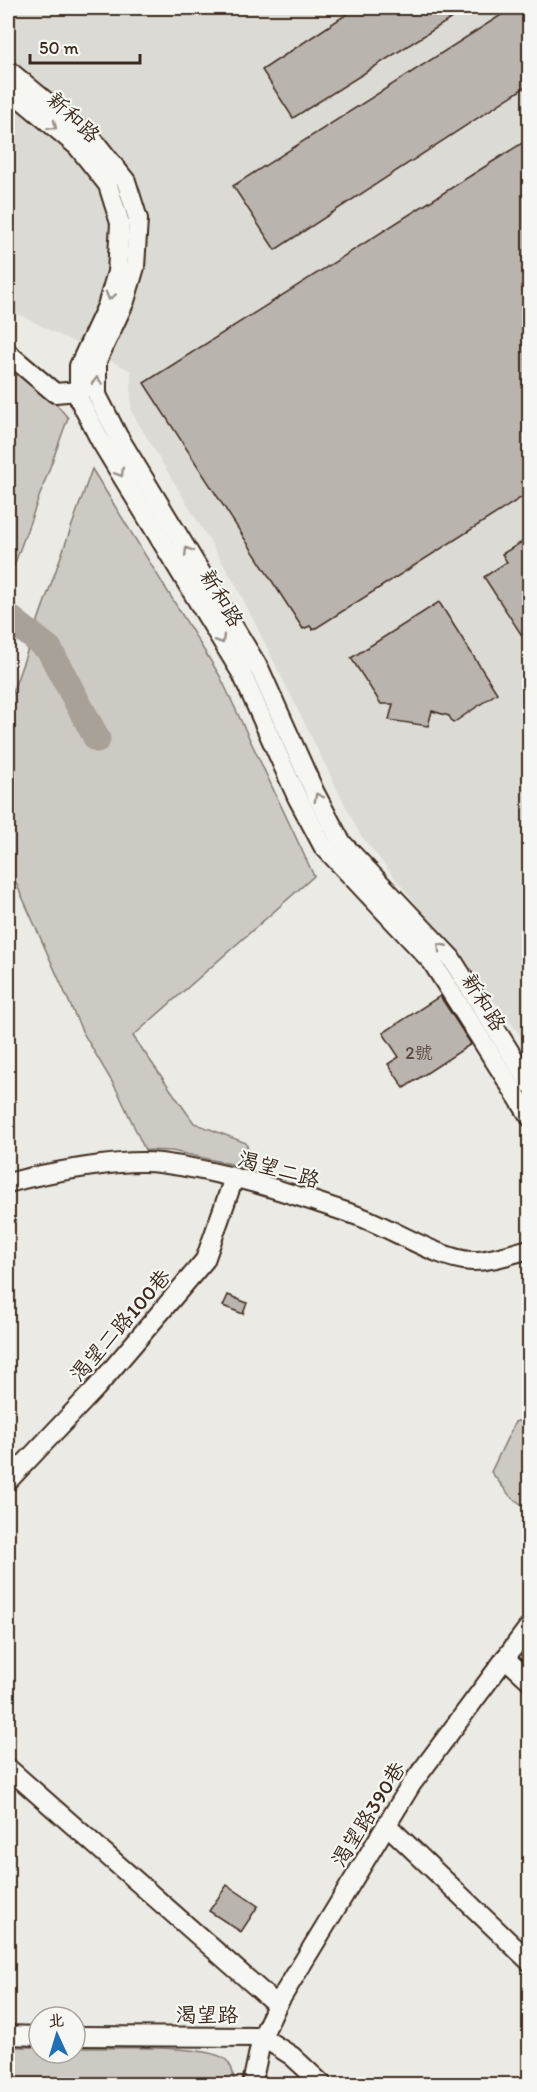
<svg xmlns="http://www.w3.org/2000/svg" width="537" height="2092" font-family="Itim,'LXGW WenKai TC',sans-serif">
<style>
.built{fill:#dcdad4}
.green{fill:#cdcac4;stroke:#847a71;stroke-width:1.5}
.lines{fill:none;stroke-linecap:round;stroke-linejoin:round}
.river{stroke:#a8a198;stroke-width:27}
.building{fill:#bab4ae;stroke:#3b2a1e;stroke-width:1.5}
.minor-casing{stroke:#3b2a1e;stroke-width:22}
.minor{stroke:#f6f6f2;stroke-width:18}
.oneway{stroke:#989088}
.labels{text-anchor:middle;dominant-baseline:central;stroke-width:4.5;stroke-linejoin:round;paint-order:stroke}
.number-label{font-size:18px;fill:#5b4c42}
.street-label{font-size:21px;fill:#3b2a1e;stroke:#f6f6f2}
</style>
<rect width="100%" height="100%" fill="#ebeae5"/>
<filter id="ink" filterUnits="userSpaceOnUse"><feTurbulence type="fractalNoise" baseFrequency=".0167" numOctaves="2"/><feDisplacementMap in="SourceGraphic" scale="12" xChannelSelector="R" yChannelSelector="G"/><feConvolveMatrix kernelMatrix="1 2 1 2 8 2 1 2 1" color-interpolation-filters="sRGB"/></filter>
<g filter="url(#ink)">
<polygon class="built" points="8,8 529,8 529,1050 515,1028 359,833 236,585 131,411 131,371 8,309"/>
<g class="green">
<polygon points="8,360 41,386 68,418 8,582"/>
<polygon points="92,469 220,676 314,876 133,1036 194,1123 246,1143 254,1169 172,1151 145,1150 118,1092 82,1031 8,865 8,705"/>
<polygon points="529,1418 530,1418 529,1510 510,1496 491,1472 515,1422"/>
<path d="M8,2047H39V2053H75V2048C106,2049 203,2043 225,2059C233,2065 233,2075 235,2084H8Z"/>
</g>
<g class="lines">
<polyline class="river" points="8,617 49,649 97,739"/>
</g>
<g class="building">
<polygon points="356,8 468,8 293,118 262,70"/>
<polygon points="512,8 530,8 530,84 275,250 233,186"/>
<polygon points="530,138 530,492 313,630 310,626 303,629 144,383"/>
<polygon points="530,537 530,648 484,577 507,562 502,554"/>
<polygon points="439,602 497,693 453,723 449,716 432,711 428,726 389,720 393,704 381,704 351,658"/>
<polygon points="440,996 471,1044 404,1088 388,1064 399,1057 383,1033"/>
<polygon points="228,1295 247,1303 243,1314 223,1306"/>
<polygon points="227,1885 258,1906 241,1932 209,1911"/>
</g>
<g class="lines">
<g class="minor-casing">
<g id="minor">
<polyline points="8,70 95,142 126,181 138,219 135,267 125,301 97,361 97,395 118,436 260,670 315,793 341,842 451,958 530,1084"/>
<polyline points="8,88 77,146 108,185 120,223 117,272 107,306 79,366 79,399 100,440 242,674 297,797 323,846 432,962 530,1117"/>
<polyline points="8,353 55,393 79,391"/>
<path d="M8,1183C44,1173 124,1158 160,1163C227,1171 295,1195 358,1216C390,1227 440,1260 472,1261C489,1262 512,1253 530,1249"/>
<polyline points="8,1481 96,1388 205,1260 234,1178"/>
<polyline points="505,1658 530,1681"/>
<polyline points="8,1768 277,2005"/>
<polyline points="387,1825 530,1962"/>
<polyline points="8,2035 39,2036"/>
<polyline points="75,2036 262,2037 292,2056 322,2084"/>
<polyline points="252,2084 262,2037 277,2005 411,1785 530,1625"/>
</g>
</g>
<use href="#minor" class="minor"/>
</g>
<defs><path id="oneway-chevron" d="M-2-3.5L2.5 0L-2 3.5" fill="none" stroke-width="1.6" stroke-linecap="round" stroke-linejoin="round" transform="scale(1.5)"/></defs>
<g class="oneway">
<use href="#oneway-chevron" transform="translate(53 126) rotate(39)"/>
<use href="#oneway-chevron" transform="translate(110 296) rotate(106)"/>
<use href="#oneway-chevron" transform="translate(97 381) rotate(-89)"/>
<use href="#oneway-chevron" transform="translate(120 473) rotate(59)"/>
<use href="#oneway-chevron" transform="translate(188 551) rotate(-121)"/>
<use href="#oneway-chevron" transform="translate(221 640) rotate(59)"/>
<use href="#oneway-chevron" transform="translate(318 797) rotate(-117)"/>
<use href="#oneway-chevron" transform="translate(441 947) rotate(-132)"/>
</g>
</g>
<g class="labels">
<g class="number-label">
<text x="419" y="1053">2號</text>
</g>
<g class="street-label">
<text transform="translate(74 117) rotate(43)">新和路</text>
<text transform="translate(222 598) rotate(59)">新和路</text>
<text transform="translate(484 1002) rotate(58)">新和路</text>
<text transform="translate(279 1169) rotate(16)">渴望二路</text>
<text transform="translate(120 1325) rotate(-49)">渴望二路100巷</text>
<text transform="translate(368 1814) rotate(-58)">渴望路390巷</text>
<text x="207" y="2014">渴望路</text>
</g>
</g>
<rect width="537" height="2092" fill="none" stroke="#f6f6f2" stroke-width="30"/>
<rect x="15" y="15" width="507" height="2062" fill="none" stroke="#3b2a1e" stroke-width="2" filter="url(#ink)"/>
<g transform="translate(57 2035) rotate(356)"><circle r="28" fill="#f6f6f2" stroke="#aba49d" stroke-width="1.5"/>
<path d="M0-4.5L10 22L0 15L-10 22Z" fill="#1f6fb2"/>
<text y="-9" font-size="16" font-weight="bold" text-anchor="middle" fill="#3b2a1e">北</text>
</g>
<path d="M30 54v9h110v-9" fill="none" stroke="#3b2a1e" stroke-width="3"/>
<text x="39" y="54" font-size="18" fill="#3b2a1e" stroke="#f6f6f2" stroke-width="4.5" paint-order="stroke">50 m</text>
</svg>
